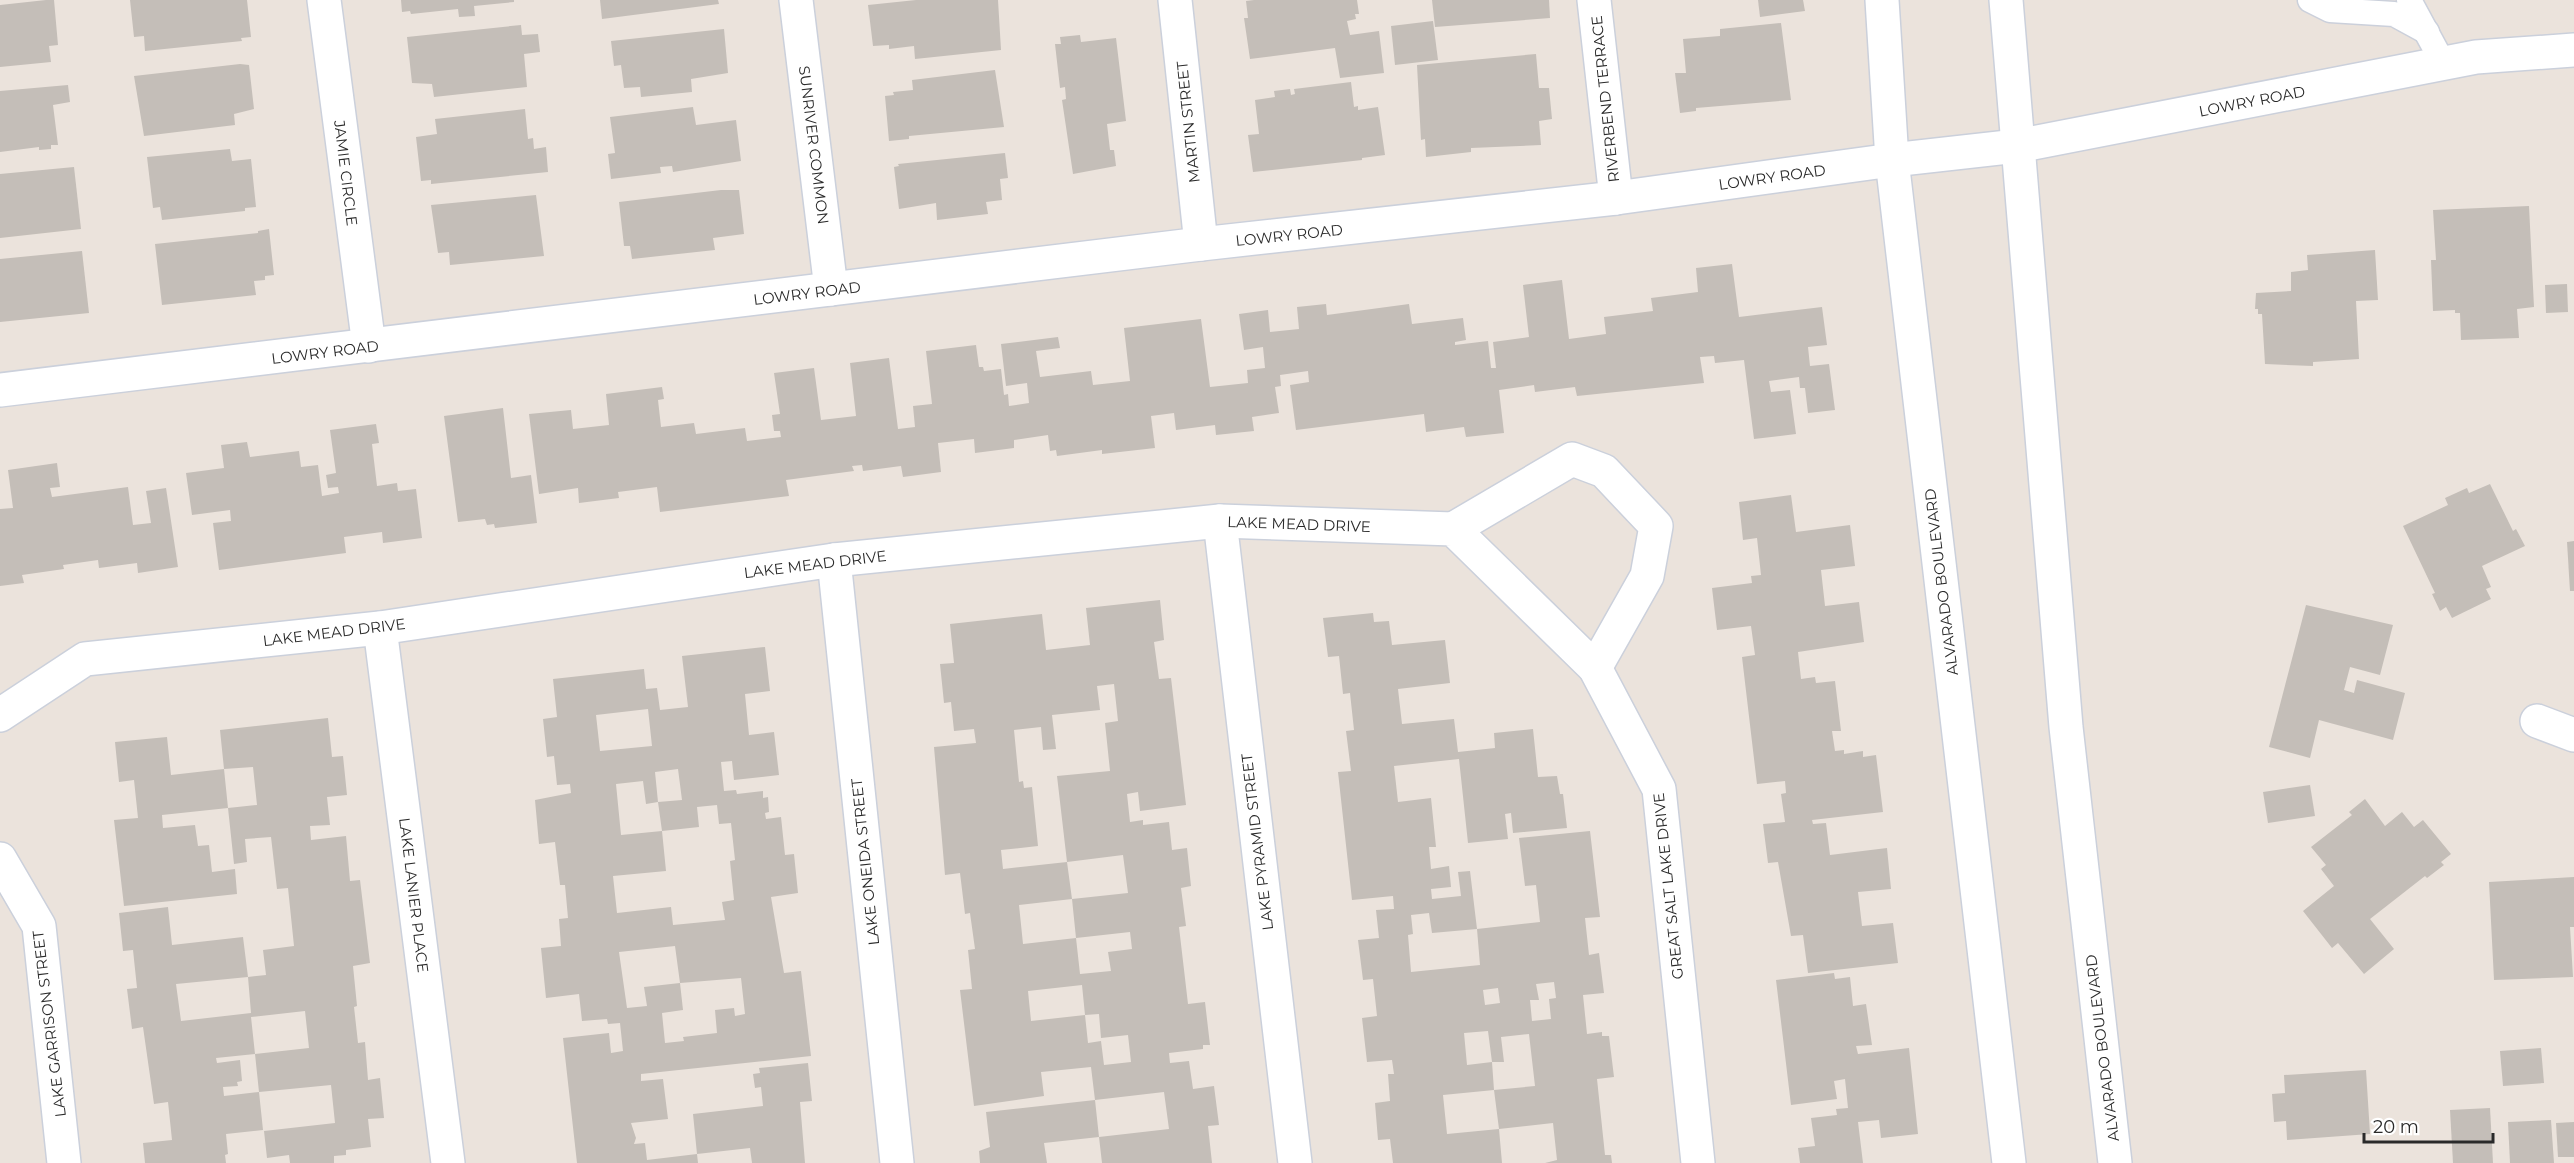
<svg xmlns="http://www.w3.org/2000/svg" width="2574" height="1163" font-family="Montserrat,sans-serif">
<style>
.building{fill:#c4beb8;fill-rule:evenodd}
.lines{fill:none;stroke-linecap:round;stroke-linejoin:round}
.lane-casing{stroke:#cbd0db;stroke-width:27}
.street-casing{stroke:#cbd0db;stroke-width:36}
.secondary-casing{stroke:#cbd0db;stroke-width:36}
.lane{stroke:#fff;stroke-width:24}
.street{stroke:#fff;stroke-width:33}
.secondary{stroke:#fff;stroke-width:33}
.labels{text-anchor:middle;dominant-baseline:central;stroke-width:6;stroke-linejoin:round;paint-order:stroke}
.street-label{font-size:15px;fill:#2a2a2a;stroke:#fff}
</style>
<rect width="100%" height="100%" fill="#ebe3dc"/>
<g class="building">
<polygon points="46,0 54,0 58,45 49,46 51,62 0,67 0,5"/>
<polygon points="130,0 247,0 251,37 241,38 242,41 145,51 144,36 134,37"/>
<polygon points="401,0 514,0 514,2 474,6 475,16 459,17 458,9 411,14 410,11 402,12"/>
<polygon points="600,0 718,0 719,4 602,19"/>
<polygon points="916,0 998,0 1001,50 915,59 914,46 889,49 889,45 873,46 868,5"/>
<polygon points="1254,0 1357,0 1359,14 1355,14 1356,19 1347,21 1350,35 1379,31 1384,73 1340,78 1335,48 1250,59 1244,18 1248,18 1246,1"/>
<polygon points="1432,0 1549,0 1550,18 1435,27"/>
<polygon points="1758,0 1803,0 1805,11 1760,17"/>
<polygon points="1433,21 1438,60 1395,65 1391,26"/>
<polygon points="1781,23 1791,100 1696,108 1696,111 1680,113 1675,73 1686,73 1683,39 1720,36 1720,29"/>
<polygon points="521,25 522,35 538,34 540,52 524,54 527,87 434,97 432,84 412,83 407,37"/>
<polygon points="724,29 728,73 691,79 692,92 641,97 640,87 624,88 621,65 614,66 611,41"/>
<polygon points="1080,35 1081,42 1116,38 1126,121 1107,124 1110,150 1114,150 1116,166 1073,174 1062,100 1066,99 1065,87 1060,88 1055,44 1061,44 1060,37"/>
<polygon points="1536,54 1539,88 1549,88 1552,119 1539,121 1541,145 1471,148 1471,152 1426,157 1425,139 1421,140 1417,65"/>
<polygon points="240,64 249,65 254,109 234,114 235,125 144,136 134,76"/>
<polygon points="995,70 1004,127 909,136 909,139 889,141 885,96 894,95 893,92 913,90 912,80"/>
<polygon points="1351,82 1354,107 1358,106 1358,110 1378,107 1385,155 1362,158 1362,160 1253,172 1248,135 1259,134 1255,100 1275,97 1274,91 1290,89 1291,95 1295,94 1294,89"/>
<polygon points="68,85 70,102 53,105 58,145 51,145 51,149 39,150 39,147 0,152 0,91"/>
<polygon points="693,107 696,125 736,120 741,161 673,172 672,166 660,167 661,173 611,179 608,154 615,153 610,117"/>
<polygon points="525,109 528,139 533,138 534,149 546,147 548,172 431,184 431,180 421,181 416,137 437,134 435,119"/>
<polygon points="230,149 232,161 251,159 256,207 245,208 245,211 162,220 160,207 153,208 147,157"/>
<polygon points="1005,153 1008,178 1000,179 1002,200 986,202 988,214 937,220 936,203 899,209 894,167 899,166 898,164"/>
<polygon points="74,167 81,229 0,238 0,174"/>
<polygon points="721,190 739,190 744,234 713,238 715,250 632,259 630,246 624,246 619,202"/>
<polygon points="536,195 544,256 450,265 449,252 438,253 431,205"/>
<polygon points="2529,206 2534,307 2517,309 2519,338 2461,340 2460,313 2455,313 2455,310 2433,311 2431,260 2436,260 2433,210"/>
<polygon points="269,229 274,275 265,276 265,280 254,281 256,295 162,305 155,244 258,233 258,231"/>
<polygon points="2375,250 2378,300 2356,301 2359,359 2313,362 2313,366 2265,364 2262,314 2258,314 2258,309 2255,309 2256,293 2291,291 2291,272 2308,270 2307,255"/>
<polygon points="82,251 89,313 0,322 0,259"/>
<polygon points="1732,264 1739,317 1822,307 1827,345 1808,347 1810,366 1829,364 1835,410 1808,413 1805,388 1800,388 1799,377 1769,381 1771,392 1790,390 1796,434 1754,439 1744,360 1715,363 1714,356 1700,357 1704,383 1577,396 1575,387 1535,392 1534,385 1499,390 1504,433 1466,437 1464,427 1426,432 1424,414 1296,430 1290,385 1309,382 1308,371 1280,375 1281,386 1275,387 1279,413 1252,417 1254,431 1216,435 1215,425 1176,430 1174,413 1151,416 1155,448 1102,454 1102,450 1057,456 1056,450 1050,451 1048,435 1014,440 1014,448 975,453 974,439 938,443 941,472 903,477 901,466 863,471 862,465 852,466 854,471 786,480 789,496 660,512 657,487 618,492 619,498 579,503 578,488 539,494 529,414 571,410 573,429 609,425 606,394 662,387 664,399 658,400 661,427 694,423 696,434 745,428 747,441 781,437 780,431 774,431 772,415 780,414 774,373 814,368 821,420 856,416 850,363 889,358 898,429 915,427 913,406 932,404 926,351 976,345 979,367 983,367 984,371 1001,369 1004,395 1008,394 1009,406 1029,403 1027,383 1006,386 1001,344 1058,337 1060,348 1036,351 1040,377 1091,371 1093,385 1130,381 1124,328 1201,319 1210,387 1248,383 1247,370 1265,368 1263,347 1244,350 1239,314 1268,310 1270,332 1299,329 1297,307 1326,304 1327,315 1409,304 1412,324 1463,318 1466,340 1455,342 1455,345 1488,341 1491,368 1496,368 1493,342 1529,337 1523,285 1562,280 1569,339 1606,334 1604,317 1653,311 1651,298 1698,292 1696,268"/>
<polygon points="2567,284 2568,312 2546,313 2545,285"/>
<polygon points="503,408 511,478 531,475 537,523 495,528 494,524 487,525 485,519 458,522 444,416"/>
<polygon points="376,424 379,443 372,444 377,486 397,483 398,491 416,489 422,538 383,543 382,532 344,537 346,553 219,570 213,523 231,521 230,510 192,515 186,473 224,468 221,445 247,442 250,457 299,451 301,467 318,465 322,496 339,493 338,487 328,488 326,475 336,473 330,430"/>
<polygon points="57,463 60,487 50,488 52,497 128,487 133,525 151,523 146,491 166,488 178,567 138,573 137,563 99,568 98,560 63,565 64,569 22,575 24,583 0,586 0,509 13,508 8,470"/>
<polygon points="2490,484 2513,531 2516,529 2525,546 2482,566 2491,587 2486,589 2491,599 2452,618 2446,607 2440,611 2432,594 2435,593 2403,526 2448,505 2445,498 2467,488 2469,493"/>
<polygon points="1791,495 1796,532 1850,525 1855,566 1821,570 1825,606 1859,602 1864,642 1798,652 1801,679 1815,677 1816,683 1835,681 1841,731 1832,731 1835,751 1844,750 1844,754 1863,751 1863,757 1876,755 1883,812 1812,820 1813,824 1826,823 1830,855 1887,848 1891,889 1858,892 1862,926 1893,923 1898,963 1808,973 1803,935 1791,936 1778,862 1768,863 1763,824 1785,822 1781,794 1786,793 1785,781 1757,784 1742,657 1755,655 1751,626 1717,630 1712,588 1752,583 1751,576 1761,575 1757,538 1743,540 1739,502"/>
<polygon points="2574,541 2574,591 2570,591 2567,542"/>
<path d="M1160,600L1164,640L1154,642L1159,679L1171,678L1186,805L1140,811L1138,792L1127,794L1130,822L1143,820V825L1169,822L1172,850L1187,848L1191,886L1181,888L1186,926L1179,927L1188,1004L1205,1002L1210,1045H1203V1049L1169,1053L1170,1063L1189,1061L1193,1089L1214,1086L1219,1125L1208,1126L1212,1163H1102L1099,1137L1169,1129L1164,1092L1095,1100L1091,1067L1041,1072L1044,1096L974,1106L960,990L972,989L968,950L975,949L970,913L965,914L960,873L945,875L934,747L976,743L974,729L954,731L951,702L944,703L940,664L954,663L950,624L1042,614L1046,650L1090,645L1086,608ZM1114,684L1118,721L1105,723L1110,771L1057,776L1067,862L1003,869L1001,850L1038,846L1032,787L1024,788L1023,781L1019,782L1014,730L1041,727L1043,750L1056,749L1052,715L1100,710L1097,686ZM1123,855L1128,893L1072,899L1076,938L1130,932L1132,949L1108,952L1111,971L1080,974L1076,938L1023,944L1019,905L1072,899L1067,862ZM1082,985L1085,1015L1031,1021L1028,991ZM1099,1014L1101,1038L1128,1035L1131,1062L1104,1065L1101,1041L1088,1043L1085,1015Z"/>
<polygon points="2306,605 2393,625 2380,675 2350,667 2344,690 2354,693 2357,680 2405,693 2393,740 2319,720 2310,758 2269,747"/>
<path d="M1373,613L1374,622L1389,621L1392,645L1445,640L1450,683L1398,689L1402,724L1454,719L1458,752L1495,748L1494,733L1533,729L1538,777L1557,776L1560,794H1563L1567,828L1513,833L1511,813L1505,814L1508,839L1468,843L1459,759L1394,766L1398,802L1431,798L1436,847H1429L1431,869L1449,866L1451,887L1431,889L1432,899L1461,896L1458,872L1470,871L1477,929L1432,933L1429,913L1411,915L1413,934L1408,935L1411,972L1480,965L1477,929L1540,922L1536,885L1525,886L1519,838L1590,831L1600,917L1585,918L1589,955L1599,953L1604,993L1583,995L1587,1034L1602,1032V1036H1609L1614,1077L1597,1079L1605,1155H1611L1612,1163H1545L1557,1160L1553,1123L1499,1129L1494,1090L1443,1095L1447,1134L1499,1129L1502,1163H1393L1390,1139L1378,1140L1375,1103L1390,1101L1388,1074H1394L1392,1060L1367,1062L1362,1018L1377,1016L1373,979L1363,980L1358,940L1379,938L1376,910L1394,909L1393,896L1352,900L1338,772L1351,771L1346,731L1354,730L1350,693L1343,694L1339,656L1328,657L1323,618ZM1554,982L1556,998L1549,999L1551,1019L1532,1021L1530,1000H1539L1536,984ZM1498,988L1500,1003L1485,1005L1483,990ZM1488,1031L1492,1062H1504L1501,1037L1529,1034L1535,1086L1494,1090L1492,1062L1467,1065L1464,1033Z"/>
<path d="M765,647L770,691L745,694L749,735L774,732L779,775L734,780L732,761L721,762L724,791L736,790L737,794L763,791V798L768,797L769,812L765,813L766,819L781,817L785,855L794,854L798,893L771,897L784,973L801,971L811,1056L641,1074V1081L663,1079L668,1119L631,1123L636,1138L634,1144L645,1143L647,1160L697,1154L698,1163H577L563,1038L609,1033L611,1053L623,1051L620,1023L608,1024L607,1019L582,1021L579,994L546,998L541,948L561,946L559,919L568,918L565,885H560L555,842L539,844L535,800L571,793L570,784L557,785L554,756L547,757L543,719L557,717L553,679L644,669L646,689L657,688L660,710L688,707L682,656ZM648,709L652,746L600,751L596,715ZM678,769L682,800L658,802L662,831L699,827L697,807L717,805L719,824L731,823L735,860L730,861L734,900L722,902L725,920L673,925L671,907L617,913L613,876L666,871L662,831L621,835L616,784L643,781L646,804L658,802L655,772ZM675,946L680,983L741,978L745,1014L735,1016L734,1008L715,1010L717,1033L683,1037L684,1041L665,1043L662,1013L683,1010L680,983L644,987L647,1006L627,1008L619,952Z"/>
<polygon points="328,718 332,757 343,756 347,795 327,797 330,825 310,826 311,840 346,836 350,881 360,880 370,963 353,966 357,1006 354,1007 358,1043 365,1042 368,1080 380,1078 384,1118 368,1119 371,1147 346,1150 346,1155 334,1156 334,1163 290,1163 289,1155 267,1158 264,1131 335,1123 331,1085 259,1092 255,1054 309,1048 305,1011 251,1017 255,1054 216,1058 217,1063 240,1060 242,1081 237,1082 238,1086 223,1087 224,1096 259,1092 263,1130 226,1134 228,1154 225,1155 226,1163 145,1163 143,1143 172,1140 168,1102 154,1104 143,1027 132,1029 127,989 137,988 133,950 123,951 119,913 168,907 172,945 243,937 248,977 176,984 181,1021 251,1013 248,977 266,975 263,950 294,946 288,888 277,889 271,837 245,839 247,862 234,864 228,808 162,815 163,828 195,825 198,846 209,845 212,872 235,869 237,894 124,906 114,820 138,818 134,780 119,782 115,742 167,737 171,775 224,769 228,808 257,805 253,767 224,769 220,730"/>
<polygon points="2310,785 2315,816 2268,823 2263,792"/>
<polygon points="2365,799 2385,826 2402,812 2414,827 2423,820 2451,854 2441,862 2444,865 2427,878 2425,876 2370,919 2394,949 2364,974 2338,943 2332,948 2303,911 2334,886 2321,869 2326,865 2311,847 2352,815 2349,812"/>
<polygon points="2574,877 2574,927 2570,927 2573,977 2494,980 2489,882"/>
<polygon points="1834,973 1835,979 1850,977 1853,1006 1866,1004 1872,1045 1856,1046 1858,1054 1909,1048 1918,1134 1881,1138 1879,1120 1858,1122 1863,1163 1800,1163 1798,1148 1815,1146 1811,1118 1837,1115 1836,1109 1848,1108 1845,1079 1834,1081 1837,1099 1791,1105 1776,980"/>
<polygon points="2541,1048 2544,1083 2503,1086 2500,1051"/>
<polygon points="808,1063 812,1101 800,1102 805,1163 752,1163 750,1148 697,1154 693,1114 763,1106 761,1087 755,1088 753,1074 760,1073 759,1068"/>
<polygon points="2366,1070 2370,1134 2287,1140 2286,1121 2274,1122 2272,1094 2285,1093 2284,1075"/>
<polygon points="1095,1100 1099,1137 1044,1143 1047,1163 980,1163 979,1151 990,1147 986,1112"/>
<polygon points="2490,1108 2493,1163 2453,1163 2450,1110"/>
<polygon points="2551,1120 2554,1163 2510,1163 2508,1122"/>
<polygon points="2574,1122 2574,1157 2558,1157 2556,1123"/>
</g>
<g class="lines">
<g class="lane-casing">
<g id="lane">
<polyline points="2310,0 2330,10 2394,14 2427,32"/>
<polyline points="2409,0 2443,63"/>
</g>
</g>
<g class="street-casing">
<g id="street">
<polyline points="324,0 369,346"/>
<polyline points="796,0 831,289"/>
<polyline points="1175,0 1201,244"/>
<polyline points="1594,0 1616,198"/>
<polyline points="0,390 1201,244 1616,198 1892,160"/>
<polyline points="1220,521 1295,1163"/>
<polyline points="1453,529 1572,459 1604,471 1656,526 1647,576 1595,668"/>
<polyline points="834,560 897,1163"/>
<polyline points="380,628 448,1163"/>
<polyline points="0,715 85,659 380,628 834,560 1220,521 1453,529 1595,668 1659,789 1698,1163"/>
<polyline points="2537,721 2574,735"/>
<polyline points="0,859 39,926 64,1163"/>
</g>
</g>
<g class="secondary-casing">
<g id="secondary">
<polyline points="1882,0 1892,160 2009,1163"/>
<polyline points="2006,0 2066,727 2115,1163"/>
<polyline points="1892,160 2017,146 2476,57 2574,50"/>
</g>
</g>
<use href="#lane" class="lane"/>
<use href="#street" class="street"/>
<use href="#secondary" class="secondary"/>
</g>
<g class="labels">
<g class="street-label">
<text transform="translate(1605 99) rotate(-96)">RIVERBEND TERRACE</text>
<text transform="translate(2252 101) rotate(-11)">LOWRY ROAD</text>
<text transform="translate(1188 122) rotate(-96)">MARTIN STREET</text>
<text transform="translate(814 145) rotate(83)">SUNRIVER COMMON</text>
<text transform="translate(346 173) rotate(83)">JAMIE CIRCLE</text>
<text transform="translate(1772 177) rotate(-8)">LOWRY ROAD</text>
<text transform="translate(1289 235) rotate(-6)">LOWRY ROAD</text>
<text transform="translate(807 293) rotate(-7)">LOWRY ROAD</text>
<text transform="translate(325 352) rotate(-7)">LOWRY ROAD</text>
<text transform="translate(1299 524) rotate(2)">LAKE MEAD DRIVE</text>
<text transform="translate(815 564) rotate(-7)">LAKE MEAD DRIVE</text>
<text transform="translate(1941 582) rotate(-97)">ALVARADO BOULEVARD</text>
<text transform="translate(334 632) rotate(-7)">LAKE MEAD DRIVE</text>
<text transform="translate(1257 842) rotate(-97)">LAKE PYRAMID STREET</text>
<text transform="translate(865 862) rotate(-96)">LAKE ONEIDA STREET</text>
<text transform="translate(1668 886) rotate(-96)">GREAT SALT LAKE DRIVE</text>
<text transform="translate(414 895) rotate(83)">LAKE LANIER PLACE</text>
<text transform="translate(49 1024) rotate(-97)">LAKE GARRISON STREET</text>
<text transform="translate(2102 1048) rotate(-97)">ALVARADO BOULEVARD</text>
</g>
</g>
<path d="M2364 1133v9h129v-9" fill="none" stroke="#2a2a2a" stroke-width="3"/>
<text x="2373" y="1133" font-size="18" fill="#2a2a2a" stroke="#ffffff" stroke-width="4.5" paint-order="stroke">20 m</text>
</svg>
